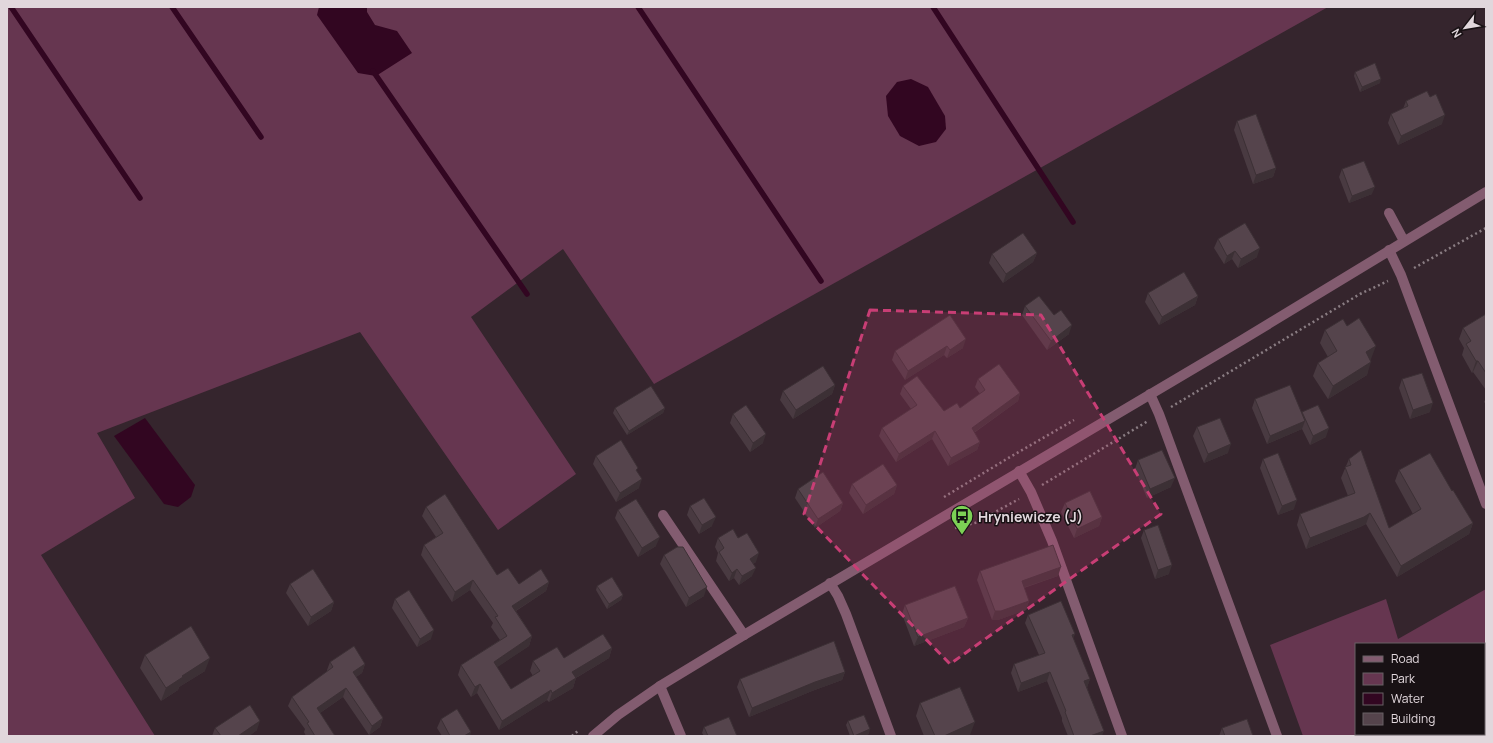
<svg xmlns="http://www.w3.org/2000/svg" width="1493" height="743" font-family="Manrope,sans-serif">
<style>
.green{fill:#663650;fill-rule:evenodd}
.water{fill:#320621}
.lines{fill:none;stroke-linecap:round;stroke-linejoin:round}
.stream{stroke:#320621;stroke-width:5.5}
.path{stroke:#8a7d83;stroke-width:2.5;stroke-dasharray:2 3;stroke-linecap:butt}
.minor{stroke:#835c70;stroke-width:10}
.wall{fill:#493a41}
.shaded-wall{fill:#3c3035}
.building{fill:#55444c;stroke:#3c3035}
.marked{fill:#c83e75;fill-opacity:0.2;stroke:#c83e75;stroke-width:3;stroke-dasharray:8 5;stroke-linejoin:round}
.labels{text-anchor:middle;dominant-baseline:central;stroke-width:3;stroke-linejoin:round;paint-order:stroke}
.poi-label{font-size:14px;font-weight:bold;fill:#e1d7dc;stroke:#181114;text-anchor:start}
</style>
<rect width="100%" height="100%" fill="#35252d"/>
<g class="green">
<polygon points="7,7 1328,7 654,384 563,249 471,317 576,474 498,530 360,332 97,433 135,498 41,555 155,736 7,736"/>
<path d="M1486,589V736H1303L1270,645L1386,599L1398,639ZM1356,644H1484V734H1356Z"/>
</g>
<g class="water">
<polygon points="319,7 367,7 367,12 375,25 397,31 412,53 376,76 358,73 317,15"/>
<polygon points="911,79 928,87 945,116 946,129 936,142 919,146 900,136 888,116 886,96 897,82"/>
<polygon points="145,418 195,485 191,497 178,507 164,504 114,436"/>
</g>
<g class="lines">
<g class="stream">
<polyline points="11,7 140,198"/>
<polyline points="172,7 261,137"/>
<polyline points="638,7 821,281"/>
<polyline points="933,7 1073,222"/>
<polyline points="373,71 527,294"/>
</g>
<g class="path">
<polyline points="1414,268 1486,228"/>
<polyline points="1171,407 1360,294 1388,281"/>
<polyline points="1042,485 1148,421"/>
<polyline points="944,497 1010,457 1074,420"/>
<polyline points="955,528 975,523 1019,499"/>
<polyline points="572,736 579,730"/>
</g>
<g class="minor">
<polyline points="1389,213 1404,241"/>
<polyline points="1389,250 1401,275 1486,504"/>
<polyline points="1150,394 1159,414 1277,736"/>
<polyline points="1019,471 1031,492 1052,541 1122,736"/>
<polyline points="663,515 744,635"/>
<polyline points="830,583 838,596 846,614 891,736"/>
<polyline points="660,686 681,736"/>
<polyline points="593,736 618,715 660,686 744,635 1242,340 1486,192"/>
</g>
</g>
<g class="wall">
<polygon points="1355,72 1380,83 1360,92 1354,76"/>
<polygon points="1430,97 1442,124 1398,145 1388,123 1391,114 1403,109 1406,101"/>
<polygon points="1237,121 1276,168 1273,177 1253,184 1234,130"/>
<polygon points="1342,169 1372,194 1349,203 1339,177"/>
<polygon points="1218,239 1257,257 1238,268 1232,259 1224,264 1214,248"/>
<polygon points="1037,253 1033,262 1003,283 989,263 992,254"/>
<polygon points="1148,293 1198,296 1195,305 1159,325 1145,302"/>
<polygon points="1025,306 1054,315 1069,334 1047,350 1022,315"/>
<polygon points="1486,314 1486,390 1473,372 1472,373 1462,355 1464,348 1459,339 1463,328"/>
<polygon points="950,315 963,348 947,358 944,355 905,380 892,360 895,351"/>
<polygon points="1347,326 1371,359 1370,360 1367,375 1328,399 1313,376 1318,363 1328,357 1320,343 1325,330"/>
<polygon points="978,379 1020,393 1018,401 974,433 980,442 977,450 948,466 932,439 896,462 879,436 882,428 911,409 900,394 903,386 944,411 960,408 980,394 975,387"/>
<polygon points="1402,379 1430,412 1410,419 1399,388"/>
<polygon points="835,385 832,394 793,419 780,400 783,391"/>
<polygon points="1486,398 1486,404 1484,402"/>
<polygon points="1255,399 1302,412 1326,437 1310,445 1302,429 1267,444 1252,408"/>
<polygon points="615,408 665,408 663,413 627,435 613,413"/>
<polygon points="733,414 763,443 750,452 730,423"/>
<polygon points="1197,427 1228,453 1204,463 1193,436"/>
<polygon points="596,456 637,471 639,488 616,502 593,464"/>
<polygon points="1263,459 1294,509 1278,515 1260,468"/>
<polygon points="1349,459 1389,528 1413,514 1395,481 1399,470 1452,491 1473,523 1469,534 1397,577 1366,524 1360,527 1306,549 1297,525 1300,514 1348,496 1341,478"/>
<polygon points="1138,460 1171,487 1147,498 1135,469"/>
<polygon points="852,484 897,485 894,494 863,514 849,493"/>
<polygon points="798,489 843,503 840,511 815,528 795,498"/>
<polygon points="1065,503 1102,517 1099,526 1074,538 1061,512"/>
<polygon points="690,506 712,526 699,534 687,515"/>
<polygon points="426,507 497,575 519,584 549,582 546,591 516,611 532,636 529,646 497,667 511,689 533,676 530,671 533,661 564,658 612,648 609,658 576,678 573,688 549,702 547,700 499,730 477,693 471,697 458,675 461,665 500,640 491,627 493,623 470,590 452,602 421,555 424,545 436,537 422,516"/>
<polygon points="618,510 656,546 638,557 615,518"/>
<polygon points="1144,530 1169,574 1155,579 1141,538"/>
<polygon points="718,538 738,538 756,562 753,564 752,576 739,585 734,578 729,581 716,561 718,553 715,547"/>
<polygon points="664,555 704,596 686,607 660,564"/>
<polygon points="980,571 1058,576 1024,588 1029,601 1026,610 998,620 992,620 977,580"/>
<polygon points="290,584 334,602 331,611 308,626 286,593"/>
<polygon points="597,586 623,595 621,600 607,609 596,590"/>
<polygon points="395,599 431,639 417,647 392,608"/>
<polygon points="905,605 968,618 964,627 914,646 902,614"/>
<polygon points="1028,615 1073,639 1090,679 1087,687 1102,736 1068,736 1062,721 1062,718 1047,681 1018,692 1011,673 1014,664 1039,655 1025,623"/>
<polygon points="145,655 205,671 179,687 178,690 161,701 140,668"/>
<polygon points="330,662 365,664 362,673 356,677 383,718 380,727 369,735 343,697 320,713 335,736 306,736 304,732 305,729 288,706 292,697 327,672 327,670"/>
<polygon points="845,672 842,680 812,691 749,717 737,687 740,679"/>
<polygon points="920,703 970,735 968,736 924,736 916,716"/>
<polygon points="441,719 470,736 442,736 437,728"/>
<polygon points="848,721 869,734 863,736 850,736 846,725"/>
<polygon points="704,727 737,736 704,736 702,733"/>
<polygon points="215,728 257,730 249,736 212,736"/>
<polygon points="1222,728 1253,736 1219,736"/>
</g>
<g class="shaded-wall">
<polygon points="1381,79 1380,83 1360,92 1362,87"/>
<polygon points="1445,115 1442,124 1398,145 1401,136"/>
<polygon points="1276,168 1273,177 1253,184 1256,175"/>
<polygon points="1375,187 1372,194 1349,203 1352,196"/>
<polygon points="1260,248 1257,257 1238,268 1241,259"/>
<polygon points="1235,251 1232,259 1224,264 1227,256"/>
<polygon points="1037,253 1033,262 1003,283 1006,274"/>
<polygon points="1198,296 1195,305 1159,325 1162,317"/>
<polygon points="1072,325 1069,334 1047,350 1051,341"/>
<polygon points="966,339 963,348 947,358 950,350"/>
<polygon points="947,346 944,355 905,380 908,371"/>
<polygon points="1376,346 1371,359 1361,365 1366,352"/>
<polygon points="1476,361 1478,361 1473,372 1472,373"/>
<polygon points="1371,362 1367,375 1328,399 1333,386"/>
<polygon points="835,385 832,394 793,419 796,410"/>
<polygon points="1020,393 1018,401 969,436 972,428"/>
<polygon points="1433,403 1430,412 1410,419 1413,410"/>
<polygon points="665,408 663,413 627,435 629,431"/>
<polygon points="1305,421 1302,429 1267,444 1270,436"/>
<polygon points="1329,428 1326,437 1310,445 1313,436"/>
<polygon points="935,431 932,439 896,462 899,454"/>
<polygon points="766,434 763,443 750,452 753,443"/>
<polygon points="980,442 977,450 948,466 951,458"/>
<polygon points="1231,444 1228,453 1204,463 1208,454"/>
<polygon points="1175,478 1171,487 1147,498 1150,489"/>
<polygon points="642,479 639,488 616,502 620,493"/>
<polygon points="897,485 894,494 863,514 866,505"/>
<polygon points="1297,500 1294,509 1278,515 1282,506"/>
<polygon points="843,503 840,511 815,528 818,519"/>
<polygon points="1370,513 1366,524 1360,527 1306,549 1310,538"/>
<polygon points="716,517 712,526 699,534 702,525"/>
<polygon points="1102,517 1099,526 1074,538 1077,529"/>
<polygon points="1473,523 1469,534 1397,577 1401,566"/>
<polygon points="660,537 656,546 638,557 642,548"/>
<polygon points="759,553 756,562 747,568 750,559"/>
<polygon points="1172,565 1169,574 1155,579 1158,570"/>
<polygon points="1061,567 1058,576 1019,589 1022,581"/>
<polygon points="756,568 752,576 739,585 742,576"/>
<polygon points="737,569 734,578 729,581 732,573"/>
<polygon points="473,580 470,590 452,602 455,592"/>
<polygon points="549,582 546,591 509,615 512,606"/>
<polygon points="707,587 704,596 686,607 689,598"/>
<polygon points="623,595 621,600 607,609 609,604"/>
<polygon points="1029,601 1026,610 998,620 992,620 995,611"/>
<polygon points="334,602 331,611 308,626 311,617"/>
<polygon points="968,618 964,627 914,646 918,637"/>
<polygon points="434,630 431,639 417,647 420,639"/>
<polygon points="1075,634 1072,643 1072,635"/>
<polygon points="532,636 529,646 490,672 494,662"/>
<polygon points="612,648 609,658 569,682 572,672"/>
<polygon points="210,658 205,671 179,687 178,690 161,701 166,688 182,676"/>
<polygon points="365,664 362,673 350,681 353,672"/>
<polygon points="845,672 842,680 812,691 749,717 752,708 815,682"/>
<polygon points="1050,672 1047,681 1018,692 1021,683"/>
<polygon points="576,678 573,688 549,702 552,693"/>
<polygon points="1090,679 1087,688 1084,681"/>
<polygon points="480,684 477,693 471,697 475,687"/>
<polygon points="346,688 343,697 314,717 317,708"/>
<polygon points="551,690 547,700 499,730 502,721"/>
<polygon points="383,718 380,727 369,735 372,726"/>
<polygon points="260,721 257,730 249,736 238,736"/>
<polygon points="975,722 970,735 968,736 944,736"/>
<polygon points="870,729 869,734 863,736 854,736"/>
<polygon points="1104,731 1102,736 1090,736"/>
<polygon points="471,732 470,736 464,736"/>
</g>
<g class="building">
<polygon points="1375,63 1381,79 1362,87 1355,72"/>
<polygon points="1427,91 1430,97 1436,94 1445,115 1401,136 1391,114 1408,106 1406,101"/>
<polygon points="1256,114 1276,168 1256,175 1237,121"/>
<polygon points="1364,161 1375,187 1352,196 1342,169"/>
<polygon points="1245,223 1260,248 1241,259 1235,251 1227,256 1218,239"/>
<polygon points="1023,233 1037,253 1006,274 992,254"/>
<polygon points="1184,272 1198,296 1162,317 1148,293"/>
<polygon points="1039,296 1054,315 1061,310 1072,325 1051,341 1025,306"/>
<polygon points="1486,314 1486,373 1478,361 1476,361 1466,344 1471,341 1463,328"/>
<polygon points="950,315 966,339 950,350 947,346 908,371 895,351"/>
<polygon points="1359,318 1376,346 1366,352 1371,362 1333,386 1318,363 1337,351 1325,330 1343,319 1347,326"/>
<polygon points="999,364 1020,393 972,428 980,442 951,458 935,431 899,454 882,428 917,405 903,386 917,376 944,411 957,403 960,408 985,390 978,379"/>
<polygon points="823,366 835,385 796,410 783,391"/>
<polygon points="1422,373 1433,403 1413,410 1402,379"/>
<polygon points="1290,385 1305,421 1270,436 1255,399"/>
<polygon points="651,386 665,408 629,431 615,408"/>
<polygon points="746,405 766,434 753,443 733,414"/>
<polygon points="1318,405 1329,428 1313,436 1302,412"/>
<polygon points="1220,418 1231,444 1208,454 1197,427"/>
<polygon points="621,440 638,468 636,470 642,479 620,493 596,456"/>
<polygon points="1162,450 1175,478 1150,489 1138,460"/>
<polygon points="1361,450 1389,528 1421,509 1399,470 1430,453 1452,491 1453,490 1473,523 1401,566 1370,513 1364,517 1310,538 1300,514 1355,493 1345,467 1351,465 1349,459"/>
<polygon points="1278,453 1297,500 1282,506 1263,459"/>
<polygon points="883,464 897,485 866,505 852,484"/>
<polygon points="823,472 843,503 818,519 798,489"/>
<polygon points="1090,491 1102,517 1077,529 1065,503"/>
<polygon points="445,494 497,575 508,568 519,584 541,569 549,582 512,606 532,636 494,662 511,689 540,671 533,661 557,647 564,658 603,634 612,648 572,672 576,678 552,693 551,690 502,721 480,684 475,687 461,665 507,636 495,617 498,616 473,580 455,592 424,545 443,533 426,507"/>
<polygon points="704,498 716,517 702,525 690,506"/>
<polygon points="636,499 660,537 642,548 618,510"/>
<polygon points="1158,525 1172,565 1158,570 1144,530"/>
<polygon points="733,529 738,538 747,533 759,553 750,559 756,568 742,576 737,569 732,573 719,552 724,548 718,538"/>
<polygon points="1053,545 1061,567 1022,581 1029,601 1001,611 995,611 980,571"/>
<polygon points="677,547 683,547 707,587 689,598 664,555"/>
<polygon points="313,569 334,602 311,617 290,584"/>
<polygon points="612,577 623,595 609,604 597,586"/>
<polygon points="955,586 968,618 918,637 905,605"/>
<polygon points="409,590 434,630 420,639 395,599"/>
<polygon points="1061,601 1075,634 1072,635 1090,679 1084,681 1104,731 1090,736 1074,736 1065,712 1066,711 1050,672 1021,683 1014,664 1045,653 1028,615"/>
<polygon points="191,626 210,658 182,676 183,677 166,688 145,655"/>
<polygon points="834,641 845,672 815,682 752,708 740,679"/>
<polygon points="354,646 365,664 353,672 383,718 372,726 346,688 317,708 335,736 315,736 307,723 309,722 292,697 333,667 330,662"/>
<polygon points="960,687 975,722 944,736 935,736 920,703"/>
<polygon points="250,705 260,721 238,736 221,736 215,728"/>
<polygon points="457,709 471,732 464,736 450,736 441,719"/>
<polygon points="864,715 870,729 854,736 848,721"/>
<polygon points="729,717 737,736 708,736 704,727"/>
<polygon points="1247,719 1253,736 1225,736 1222,728"/>
</g>
<path class="marked" d="M870,310L1041,315L1161,514L950,664L804,514Z"/>
<defs>
<g id="bus-pin" transform="scale(1.15)"><path d="M0 17L-7.5 6A9.5 9.5 0 1 1 7.5 6Z" fill="#7cd155" stroke="#181114"/><path d="M-5-6H5V4H4V6H2V4H-2V6H-4V4H-5ZM-3.5-4V0h7V-4ZM-3.5 1.2v1.5H-2V1.2ZM2 1.2v1.5H3.5V1.2Z" fill="#111"/></g>
</defs>
<g fill-rule="evenodd">
<use href="#bus-pin" x="962" y="516"/>
</g>
<g class="labels">
<g class="poi-label">
<text x="978" y="516">Hryniewicze (J)</text>
</g>
</g>
<rect width="1493" height="743" fill="none" stroke="#e1d7dc" stroke-width="16"/>
<rect x="1355" y="643" width="130" height="92" fill="#181114" stroke="#686064"/>
<rect x="1363" y="656" width="20" height="6" fill="#835c70" stroke="#686064"/>
<text x="1391" y="663" font-size="12" fill="#e1d7dc">Road</text>
<rect x="1363" y="673" width="20" height="12" fill="#663650" stroke="#686064"/>
<text x="1391" y="683" font-size="12" fill="#e1d7dc">Park</text>
<rect x="1363" y="693" width="20" height="12" fill="#320621" stroke="#686064"/>
<text x="1391" y="703" font-size="12" fill="#e1d7dc">Water</text>
<rect x="1363" y="713" width="20" height="12" fill="#55444c" stroke="#686064"/>
<text x="1391" y="723" font-size="12" fill="#e1d7dc">Building</text>
<g transform="translate(1465 28) rotate(239)" stroke="#181114" stroke-width="3" paint-order="stroke">
<path d="M0-3L7 15L0 10L-7 15Z" fill="#e1d7dc"/>
<text y="-6" font-size="11" font-weight="bold" text-anchor="middle" fill="#e1d7dc">N</text>
</g>
</svg>
